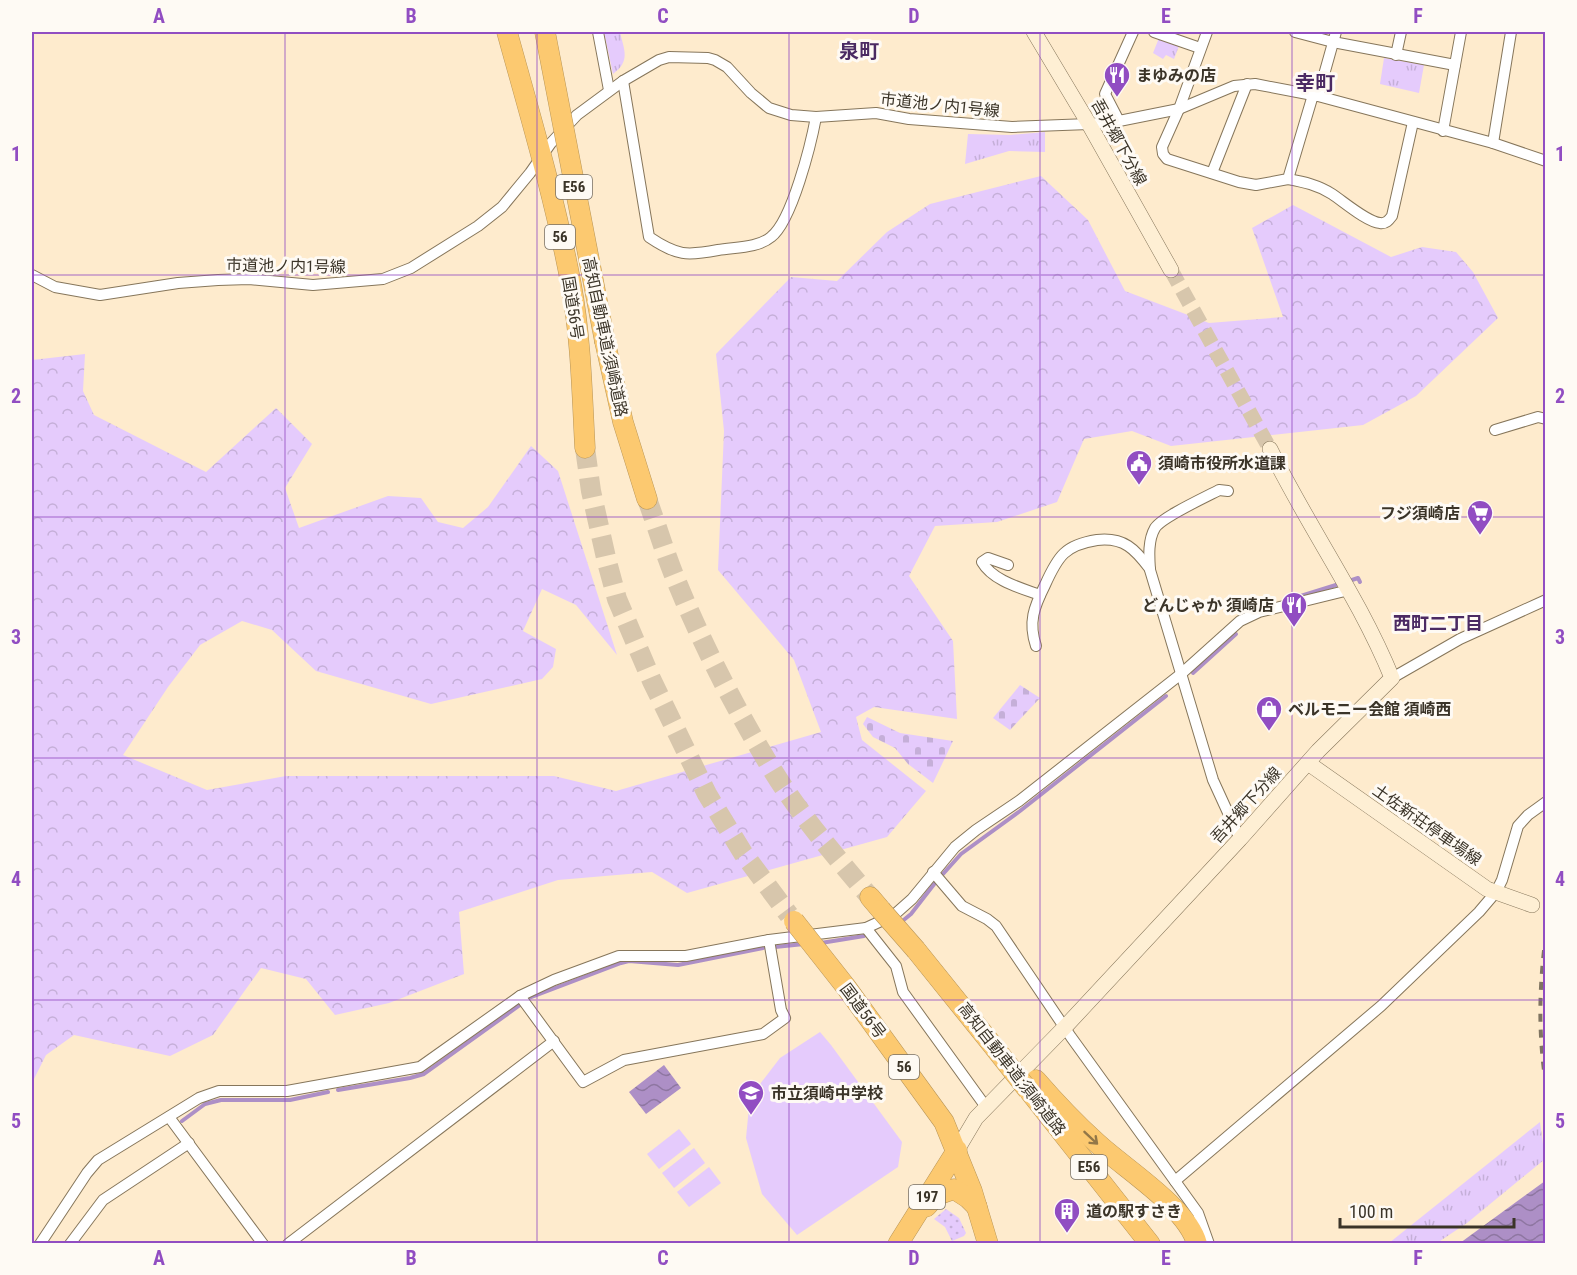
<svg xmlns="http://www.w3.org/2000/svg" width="1577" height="1275" font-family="'Roboto Condensed','Noto Sans JP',sans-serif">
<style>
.grass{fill:url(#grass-dots)}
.forest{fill:url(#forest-crowns)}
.cemetery{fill:url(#cemetery-stones)}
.park{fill:url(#park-tufts)}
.pitch{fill:#e5cbfc}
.water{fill:url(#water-waves)}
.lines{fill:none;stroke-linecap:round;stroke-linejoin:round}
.stream{stroke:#ad8fc6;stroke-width:4}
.secondary-tunnel{stroke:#d7c6ac;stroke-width:15;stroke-dasharray:15 8;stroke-linecap:butt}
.highway-tunnel{stroke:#d7c6ac;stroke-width:20;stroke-dasharray:20 10;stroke-linecap:butt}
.street-casing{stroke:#86765b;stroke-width:12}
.secondary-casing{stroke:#86765b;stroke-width:16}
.highway-casing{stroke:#b89557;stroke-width:21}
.street{stroke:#fff;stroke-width:10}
.secondary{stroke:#feefd4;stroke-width:15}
.highway{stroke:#fcc970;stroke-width:20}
.rail{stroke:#7f7461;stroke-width:4;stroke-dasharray:8 8;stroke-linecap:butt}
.highway-bridge-casing{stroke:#b89557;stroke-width:21;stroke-linecap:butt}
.highway-bridge{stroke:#fcc970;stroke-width:20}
.oneway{stroke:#927748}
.grid{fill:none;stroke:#914dc2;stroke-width:1.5;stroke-opacity:0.55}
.labels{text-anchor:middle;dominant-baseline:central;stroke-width:6;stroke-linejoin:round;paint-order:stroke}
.shield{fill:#fefaf4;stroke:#766f65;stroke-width:1.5}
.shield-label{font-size:15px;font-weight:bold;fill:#3b3428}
.poi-label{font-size:16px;font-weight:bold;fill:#3b3428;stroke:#fefaf4;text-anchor:start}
.street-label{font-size:16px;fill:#3b3428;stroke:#fefaf4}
.neighbourhood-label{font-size:18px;font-weight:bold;fill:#4b2a63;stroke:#fefaf4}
.quarter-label{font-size:20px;font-weight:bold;fill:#4b2a63;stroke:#fefaf4}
.neatline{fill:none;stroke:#914dc2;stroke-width:2}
.grid-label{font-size:20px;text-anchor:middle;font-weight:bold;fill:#914dc2}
</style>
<defs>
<pattern id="grass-dots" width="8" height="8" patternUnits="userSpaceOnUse" patternTransform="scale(1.5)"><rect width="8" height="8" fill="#e5cbfc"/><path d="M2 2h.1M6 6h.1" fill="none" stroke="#c5afd8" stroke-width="1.8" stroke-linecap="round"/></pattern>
<pattern id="forest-crowns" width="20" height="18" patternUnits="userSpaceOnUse" patternTransform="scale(1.5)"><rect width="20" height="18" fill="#e5cbfc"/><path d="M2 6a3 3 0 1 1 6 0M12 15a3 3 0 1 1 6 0" fill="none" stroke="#c5afd8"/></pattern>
<pattern id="cemetery-stones" width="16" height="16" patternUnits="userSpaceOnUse" patternTransform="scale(1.5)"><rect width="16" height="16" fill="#e5cbfc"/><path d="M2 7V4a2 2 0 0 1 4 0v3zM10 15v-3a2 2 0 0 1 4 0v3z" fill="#c5afd8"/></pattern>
<pattern id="park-tufts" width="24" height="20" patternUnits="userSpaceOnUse" patternTransform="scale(1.5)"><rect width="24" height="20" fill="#e5cbfc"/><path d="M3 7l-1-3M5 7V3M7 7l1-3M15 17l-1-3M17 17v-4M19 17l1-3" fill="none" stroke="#c5afd8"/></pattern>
<pattern id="water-waves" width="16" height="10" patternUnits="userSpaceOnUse" patternTransform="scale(1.5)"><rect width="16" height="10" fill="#ad8fc6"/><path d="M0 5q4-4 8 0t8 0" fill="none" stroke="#8e76a1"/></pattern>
</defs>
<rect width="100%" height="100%" fill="#feebcd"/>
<polygon class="grass" points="946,1209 959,1218 966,1233 964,1236 952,1241 945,1227 934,1219"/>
<polygon class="forest" points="1041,176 1088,220 1125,291 1209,323 1283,317 1252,228 1293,205 1391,257 1422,247 1456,252 1473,272 1498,318 1416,396 1363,425 1171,446 1132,431 1084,439 1057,502 997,522 935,526 909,576 953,641 957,719 874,707 856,717 862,740 926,791 887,837 687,893 652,872 558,880 459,912 464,974 389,1003 335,1015 306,979 261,968 213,1035 170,1056 74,1035 46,1055 32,1083 32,360 85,354 83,391 94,415 206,472 276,408 312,444 285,488 299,528 388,496 421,498 438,522 463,528 488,507 531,446 558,471 617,655 576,605 542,589 523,631 556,649 553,667 542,679 431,704 316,671 272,630 242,621 200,645 168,687 123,755 207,790 286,776 554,776 616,791 821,732 794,660 718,570 724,431 716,354 791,277 837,281 887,232 930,204"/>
<g class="cemetery">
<polygon points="1020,685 1040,698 1010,730 993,718"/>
<polygon points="867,717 900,733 953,741 933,783 908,764 895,748 873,737 863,724"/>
</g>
<g class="park">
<path d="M604,32H620C624,50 631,61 613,74Z"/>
<polygon points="1159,38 1179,46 1174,59 1166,55 1163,59 1153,53"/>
<polygon points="1384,58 1424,65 1419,93 1380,84"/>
<polygon points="1045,132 1045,152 1009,151 965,164 968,134 1010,135"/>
<polygon points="1540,1122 1545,1159 1467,1223 1437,1243 1389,1243"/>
</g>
<g class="pitch">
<polygon points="820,1032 831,1045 902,1142 898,1167 797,1235 762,1194 746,1138 750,1097 780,1058"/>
<polygon points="679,1129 691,1144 659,1169 647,1154"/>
<polygon points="694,1148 705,1163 674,1188 662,1173"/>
<polygon points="709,1167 721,1183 689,1207 677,1192"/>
</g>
<g class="water">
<polygon points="664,1065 681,1088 646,1114 629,1092"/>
<polygon points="1545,1181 1545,1243 1460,1243"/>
</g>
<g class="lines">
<g class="stream">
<polyline points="1352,580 1358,578 1360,582"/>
<polyline points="1291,599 1336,585"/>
<polyline points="1193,673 1236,634"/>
<polyline points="943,874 961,854 1020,811 1166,696"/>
<polyline points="900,923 911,914 935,883"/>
<polyline points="821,943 864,936"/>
<polyline points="775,947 804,944"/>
<polyline points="529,998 621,963 629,961 678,965 763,948"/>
<polyline points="338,1090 410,1078 424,1074 520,1005"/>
<polyline points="182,1121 205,1104 221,1100 290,1100 328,1092"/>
</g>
<polyline class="secondary-tunnel" points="1171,270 1270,449"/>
<g class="highway-tunnel">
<polyline points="585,448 591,491 607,562 617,599 652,681 707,794 743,853 789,915"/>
<path d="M647,499C657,526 665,554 676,580C703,646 736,710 773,771C801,816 836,857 870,897"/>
</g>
<g class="street-casing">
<g id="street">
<polyline points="598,32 609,90"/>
<polyline points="1154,32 1200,48"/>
<polyline points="1207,32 1179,109 1162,147 1163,154 1167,159 1239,182 1256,185 1288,179 1313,95"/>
<polyline points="1295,32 1333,42 1455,65"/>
<polyline points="1396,55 1401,32"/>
<path d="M623,81L649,237C677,256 687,256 718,250C735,247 758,248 771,237C792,221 811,144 816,117"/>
<polyline points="1318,96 1336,32"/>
<polyline points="1119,121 1105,94 1133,32"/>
<polyline points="1443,131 1461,32"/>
<polyline points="1493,143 1511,32"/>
<polyline points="1212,173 1247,84"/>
<path d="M1288,179C1304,182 1318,185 1332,194C1344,202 1367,222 1380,223C1386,224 1389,220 1392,216L1413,122"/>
<polyline points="32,275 55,287 100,295 178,283 218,280 249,279 313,285 383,279 411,268 478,226 502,207 530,173 551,143 577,115 623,81 659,60 669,57 708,58 715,60 727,67 751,93 769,108 791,115 816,117 876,113 909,119 1012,127 1089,124 1119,121 1179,109 1234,86 1255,84 1318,96 1493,143 1546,161"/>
<polyline points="1495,430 1538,417 1546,419"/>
<path d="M1228,491L1219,490C1206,497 1162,517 1155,528C1148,540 1149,556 1150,570L1213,780L1240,839"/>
<path d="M1008,565L988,558L982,562C993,581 1021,588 1040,595"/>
<path d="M1036,646C1028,622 1034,607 1045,585C1058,556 1065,545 1097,540C1124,537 1135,549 1150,569"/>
<polyline points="1392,678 1460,639 1546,600"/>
<polyline points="933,872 962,906 987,919 996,926 1071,1037 1198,1213 1209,1244"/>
<polyline points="866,928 896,966 903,992 986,1107"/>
<polyline points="520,996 583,1082 624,1060 763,1034 785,1018 781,1010 769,940"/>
<polyline points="169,1117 263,1244"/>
<polyline points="1175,1181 1381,1006 1479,912 1496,892 1502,880 1518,826 1528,815 1546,802"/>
<polyline points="40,1244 87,1173 98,1160 199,1098 219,1091 287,1091 420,1067 520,996 554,980 619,956 686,956 769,940 866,928 894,915 912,899 955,847 976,830 1019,801 1181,674 1240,621 1259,612 1349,590"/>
<polyline points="70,1244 103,1200 189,1143"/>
<polyline points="288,1244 554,1041"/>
</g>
</g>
<g class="secondary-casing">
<g id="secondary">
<polyline points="1034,32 1089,124 1171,270"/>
<polyline points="1308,763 1487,889 1532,905"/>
<path d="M957,1150L976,1118L1065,1027L1240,839L1318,751L1392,678C1359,597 1308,527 1270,449"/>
</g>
</g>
<g class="highway-casing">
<g id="highway">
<path d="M507,32C530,115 555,199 571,284C581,338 582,393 585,448"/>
<polyline points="605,342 623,422 647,499"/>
<polyline points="870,897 881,910"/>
<polyline points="916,950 994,1047"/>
<polyline points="846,987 944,1122 972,1191 988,1244"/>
<path d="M1036,1080C1055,1102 1075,1123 1097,1143C1125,1169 1187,1207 1197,1244"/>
<polyline points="1030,1092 1150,1244"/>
<polyline points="926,1207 937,1195 954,1189 968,1198 977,1207"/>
<polyline points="898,1244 957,1150"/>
</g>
</g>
<use href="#street" class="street"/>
<use href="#secondary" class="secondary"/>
<use href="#highway" class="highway"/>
<path class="rail" d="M1546,934C1539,987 1538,1033 1546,1085"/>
<g class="highway-bridge-casing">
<g id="highway-bridge">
<polyline points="545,32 605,342"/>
<polyline points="881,910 916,950"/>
<polyline points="794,921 846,987"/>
<polyline points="994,1047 1028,1090"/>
</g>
</g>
<use href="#highway-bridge" class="highway-bridge"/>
</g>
<defs><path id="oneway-shaft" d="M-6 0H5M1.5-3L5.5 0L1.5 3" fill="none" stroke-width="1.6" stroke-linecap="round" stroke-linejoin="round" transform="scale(1.5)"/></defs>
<use class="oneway" href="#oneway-shaft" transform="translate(1091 1138) rotate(43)"/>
<path class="grid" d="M285,32V1244M537,32V1244M789,32V1244M1040,32V1244M1292,32V1244M32,275H1546M32,517H1546M32,758H1546M32,1000H1546"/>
<defs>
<g id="restaurant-pin" transform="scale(1.35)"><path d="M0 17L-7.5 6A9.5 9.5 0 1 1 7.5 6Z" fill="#914dc2" stroke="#fefaf4"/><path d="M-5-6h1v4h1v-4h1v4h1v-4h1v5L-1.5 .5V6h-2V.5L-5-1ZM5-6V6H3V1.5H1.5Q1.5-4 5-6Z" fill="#fff"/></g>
<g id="civic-pin" transform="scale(1.35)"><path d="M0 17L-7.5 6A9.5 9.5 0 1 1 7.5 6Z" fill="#914dc2" stroke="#fefaf4"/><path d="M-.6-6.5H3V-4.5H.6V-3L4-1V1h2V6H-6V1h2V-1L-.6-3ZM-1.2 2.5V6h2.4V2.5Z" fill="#fff"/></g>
<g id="supermarket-pin" transform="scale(1.35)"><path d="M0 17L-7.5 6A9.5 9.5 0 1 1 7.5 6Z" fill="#914dc2" stroke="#fefaf4"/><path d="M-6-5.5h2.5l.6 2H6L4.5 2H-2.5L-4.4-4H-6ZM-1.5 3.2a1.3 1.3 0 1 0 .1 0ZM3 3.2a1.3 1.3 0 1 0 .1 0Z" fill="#fff"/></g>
<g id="shop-pin" transform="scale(1.35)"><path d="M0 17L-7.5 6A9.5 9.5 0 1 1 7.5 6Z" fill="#914dc2" stroke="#fefaf4"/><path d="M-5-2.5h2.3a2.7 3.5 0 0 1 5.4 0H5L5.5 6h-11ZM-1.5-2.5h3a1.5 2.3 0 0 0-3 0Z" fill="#fff"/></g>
<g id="school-pin" transform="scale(1.35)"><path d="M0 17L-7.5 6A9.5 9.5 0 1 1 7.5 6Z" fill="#914dc2" stroke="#fefaf4"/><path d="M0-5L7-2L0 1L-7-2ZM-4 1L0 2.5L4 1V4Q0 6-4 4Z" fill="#fff"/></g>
<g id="building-pin" transform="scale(1.35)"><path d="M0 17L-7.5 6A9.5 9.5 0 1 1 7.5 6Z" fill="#914dc2" stroke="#fefaf4"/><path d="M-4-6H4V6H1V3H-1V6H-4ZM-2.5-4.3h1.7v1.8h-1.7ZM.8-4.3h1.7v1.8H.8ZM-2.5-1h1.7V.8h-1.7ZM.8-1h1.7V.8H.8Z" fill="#fff"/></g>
</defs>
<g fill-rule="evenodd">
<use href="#restaurant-pin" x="1117" y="75"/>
<use href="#civic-pin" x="1139" y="463"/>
<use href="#supermarket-pin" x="1480" y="513"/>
<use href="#restaurant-pin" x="1294" y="605"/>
<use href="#shop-pin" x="1269" y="709"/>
<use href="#school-pin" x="751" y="1093"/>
<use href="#building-pin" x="1067" y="1211"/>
</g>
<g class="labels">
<g class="shield">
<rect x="556" y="175" width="36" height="24" rx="4.5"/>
<rect x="545" y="225" width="30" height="24" rx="4.5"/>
<rect x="889" y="1055" width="30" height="24" rx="4.5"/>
<rect x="1071" y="1155" width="36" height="24" rx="4.5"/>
<rect x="909" y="1185" width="36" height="24" rx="4.5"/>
</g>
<g class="shield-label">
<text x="574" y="187">E56</text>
<text x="560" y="237">56</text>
<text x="904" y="1067">56</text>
<text x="1089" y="1167">E56</text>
<text x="927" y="1197">197</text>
</g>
<g class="poi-label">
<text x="1136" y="75">まゆみの店</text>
<text x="1158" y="463">須崎市役所水道課</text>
<text x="1460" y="513" text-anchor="end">フジ須崎店</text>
<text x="1274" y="605" text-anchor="end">どんじゃか 須崎店</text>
<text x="1288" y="709">ベルモニー会館 須崎西</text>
<text x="771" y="1093">市立須崎中学校</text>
<text x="1086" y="1211">道の駅すさき</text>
</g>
<g class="street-label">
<text transform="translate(940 105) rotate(6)">市道池ノ内1号線</text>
<text transform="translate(1119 142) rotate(61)">吾井郷下分線</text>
<text transform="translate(286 266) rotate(1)">市道池ノ内1号線</text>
<text transform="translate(573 308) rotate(81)">国道56号</text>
<text transform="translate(605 337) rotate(78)">高知自動車道;須崎道路</text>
<text transform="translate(1246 805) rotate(-48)">吾井郷下分線</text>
<text transform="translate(1427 825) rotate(35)">土佐新荘停車場線</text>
<text transform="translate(863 1011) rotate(53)">国道56号</text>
<text transform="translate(1012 1069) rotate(52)">高知自動車道;須崎道路</text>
</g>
<g class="neighbourhood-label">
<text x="1438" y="623">西町二丁目</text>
</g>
<g class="quarter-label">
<text x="859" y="51">泉町</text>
<text x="1315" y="83">幸町</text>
</g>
</g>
<rect width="1577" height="1275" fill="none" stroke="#fefaf4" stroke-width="66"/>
<path d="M1340 1218v9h174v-9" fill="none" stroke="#3b3428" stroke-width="3"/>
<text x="1349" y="1218" font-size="18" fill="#3b3428" stroke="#fefaf4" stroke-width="4.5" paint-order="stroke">100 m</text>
<rect x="33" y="33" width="1511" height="1209" class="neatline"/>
<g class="grid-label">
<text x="159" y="23">A</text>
<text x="411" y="23">B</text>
<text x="663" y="23">C</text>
<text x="914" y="23">D</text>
<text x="1166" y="23">E</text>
<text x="1418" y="23">F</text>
<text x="16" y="161">1</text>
<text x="1560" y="161">1</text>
<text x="16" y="403">2</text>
<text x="1560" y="403">2</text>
<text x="16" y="644">3</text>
<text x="1560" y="644">3</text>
<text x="16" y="886">4</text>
<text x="1560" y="886">4</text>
<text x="16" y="1128">5</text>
<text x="1560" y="1128">5</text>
<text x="159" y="1265">A</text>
<text x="411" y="1265">B</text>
<text x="663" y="1265">C</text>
<text x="914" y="1265">D</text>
<text x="1166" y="1265">E</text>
<text x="1418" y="1265">F</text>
</g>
</svg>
